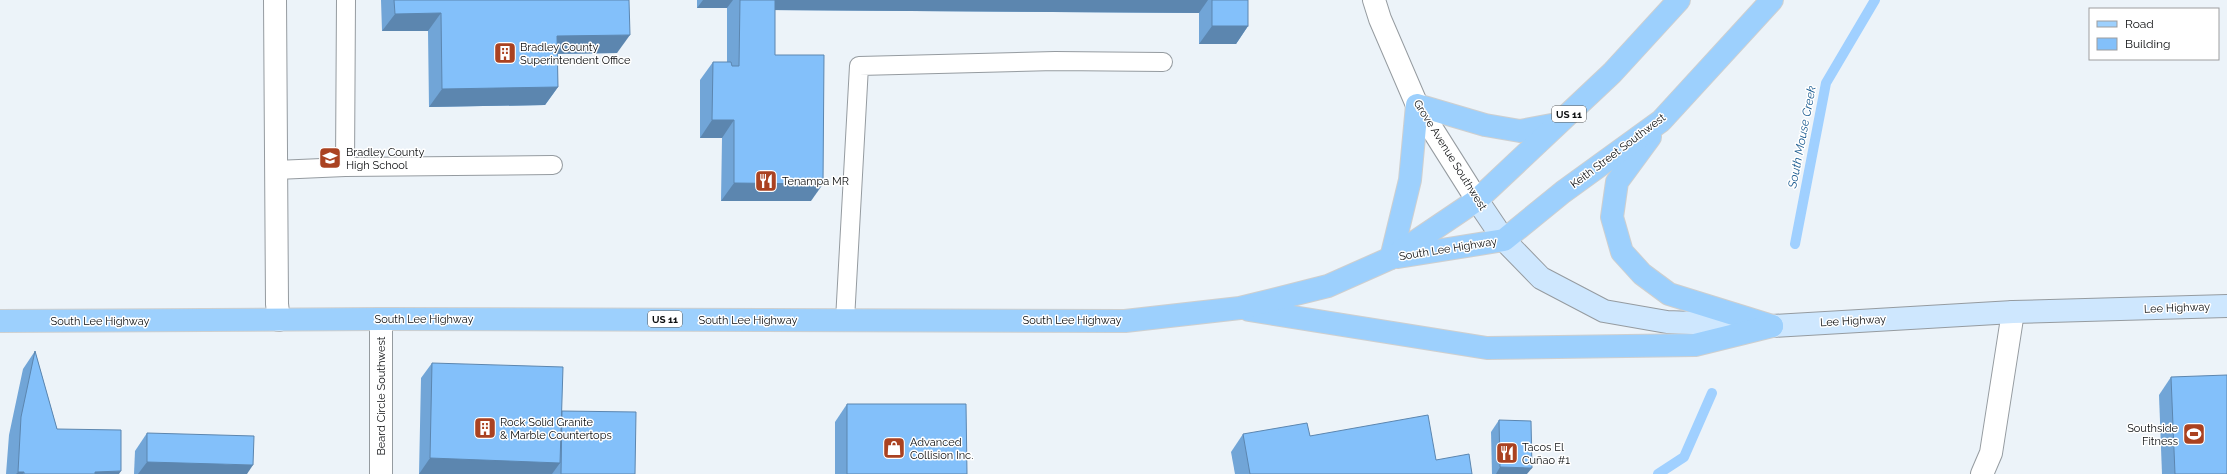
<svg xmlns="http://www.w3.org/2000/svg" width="2227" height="474" font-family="Raleway,sans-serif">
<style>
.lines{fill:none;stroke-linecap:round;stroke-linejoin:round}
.stream{stroke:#a0d0ff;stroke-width:10}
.service-casing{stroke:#959ba0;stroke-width:20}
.minor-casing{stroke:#959ba0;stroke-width:24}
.secondary-casing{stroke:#959ba0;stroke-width:24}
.primary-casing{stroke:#cecfcf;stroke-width:24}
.service{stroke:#fff;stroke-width:18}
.minor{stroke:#fff;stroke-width:22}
.secondary{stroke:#cee7fe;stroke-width:22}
.primary{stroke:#9dd0fd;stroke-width:22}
.wall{fill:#71a5d7}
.shaded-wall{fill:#5c86af}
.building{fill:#83c0fa;stroke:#5c86af}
.labels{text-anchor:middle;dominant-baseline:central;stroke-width:3;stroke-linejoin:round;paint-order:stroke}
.shield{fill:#fff;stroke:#545657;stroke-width:1}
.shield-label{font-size:10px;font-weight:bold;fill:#0b0d0f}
.poi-label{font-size:11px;fill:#0b0d0f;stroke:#fff;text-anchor:start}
.street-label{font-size:11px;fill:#0b0d0f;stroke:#fff}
.water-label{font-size:12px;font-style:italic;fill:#1a5b90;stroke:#fff}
</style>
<rect width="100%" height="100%" fill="#ecf3f9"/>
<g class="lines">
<g class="stream">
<polyline points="1795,244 1826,83 1875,0"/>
<polyline points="1658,474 1684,457 1712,393"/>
</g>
<g class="service-casing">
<g id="service">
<polyline points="345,167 553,165"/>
<polyline points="276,170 345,167 346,0"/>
<polyline points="845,320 859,66 1055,61 1163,62"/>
</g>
</g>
<g class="minor-casing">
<g id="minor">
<polyline points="275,0 277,304 279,320"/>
<polyline points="1374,0 1380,19 1417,105 1477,200"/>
<polyline points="381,319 381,474"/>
<polyline points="1982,474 1991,453 2013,312"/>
</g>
</g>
<g class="secondary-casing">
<polyline id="secondary" points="1477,200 1504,240 1541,278 1604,311 1667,322 1772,326 2013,312 2227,306"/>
</g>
<g class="primary-casing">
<g id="primary">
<polyline points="1650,137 1617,182 1612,217 1622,252 1642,274 1669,294 1772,326"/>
<polyline points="1398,257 1504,240 1563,192 1661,121 1772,0"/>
<polyline points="1391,258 1410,180 1417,105 1485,125 1520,131 1557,124"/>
<polyline points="1249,310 1487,348 1695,345 1772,326"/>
<polyline points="0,321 381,319 1125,321 1240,308 1328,286 1391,258 1477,200 1612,73 1679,0"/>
</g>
</g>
<use href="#service" class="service"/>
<use href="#minor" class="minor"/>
<use href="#secondary" class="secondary"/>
<use href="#primary" class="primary"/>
</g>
<g class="wall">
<polygon points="381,0 629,0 617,53 557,54 558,87 545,105 429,107 428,31 382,31"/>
<polygon points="697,0 1248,0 1248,26 1236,44 1199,44 1199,13 775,10 775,55 811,201 721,201 722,138 700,138 700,80 713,62 727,62 727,8 697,8"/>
<polygon points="35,351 57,429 119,474 6,474 9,435 23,369"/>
<polygon points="432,363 562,412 562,411 635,474 419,474 421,378"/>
<polygon points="2171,377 2227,474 2162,474 2159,395"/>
<polygon points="847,404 967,474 835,474 835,422"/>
<polygon points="1499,420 1527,474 1492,474 1491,432"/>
<polygon points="147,433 247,474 134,474 135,451"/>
<polygon points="1243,434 1310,436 1436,460 1472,474 1235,474 1231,452"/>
</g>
<g class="shaded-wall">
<polygon points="703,0 733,0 727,8 697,8"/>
<polygon points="770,0 1208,0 1199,13 763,10"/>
<polygon points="441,13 428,31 382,31 395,14"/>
<polygon points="1212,26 1248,26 1236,44 1199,44"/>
<polygon points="630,35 617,53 544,54 557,36"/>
<polygon points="558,87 545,105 429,107 442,89"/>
<polygon points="712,120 734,120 722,138 700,138"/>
<polygon points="734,183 823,184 811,201 721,201"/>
<polygon points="430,458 560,463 552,474 419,474"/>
<polygon points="147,462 253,465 247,474 138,474"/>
<polygon points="1500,467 1532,468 1527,474 1496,474"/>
<polygon points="121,471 119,474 93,474 95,472"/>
<polygon points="18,472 24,472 23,474 16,474"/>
</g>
<g class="building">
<polygon points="394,0 629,0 630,35 557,36 558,87 442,89 441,13 395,14"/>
<polygon points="740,0 775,0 775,55 824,55 823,184 734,183 734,120 712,120 713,62 731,62 732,66 739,66"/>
<rect x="1212" y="0" width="36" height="26"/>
<polygon points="35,351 57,429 121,430 121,471 95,472 95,474 24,474 24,472 18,472 21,417"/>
<polygon points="432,363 563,367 560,463 430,458"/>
<polygon points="2227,375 2227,474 2175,474 2171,377"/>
<polygon points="847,404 966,404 967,474 847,474"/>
<polygon points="562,411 636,412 635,474 561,474"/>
<polygon points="1428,415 1436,460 1469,454 1472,474 1250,474 1243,434 1307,423 1310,436"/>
<polygon points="1499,420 1531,421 1532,468 1500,467"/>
<polygon points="147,433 254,436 253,465 147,462"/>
</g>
<defs>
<g id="building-square" transform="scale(1.15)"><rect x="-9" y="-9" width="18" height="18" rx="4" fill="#aa4221" stroke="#fff"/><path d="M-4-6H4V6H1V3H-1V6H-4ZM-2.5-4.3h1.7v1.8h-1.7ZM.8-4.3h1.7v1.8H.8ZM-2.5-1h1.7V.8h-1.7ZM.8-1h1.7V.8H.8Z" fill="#fff"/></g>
<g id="school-square" transform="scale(1.15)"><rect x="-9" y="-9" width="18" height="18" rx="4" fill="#aa4221" stroke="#fff"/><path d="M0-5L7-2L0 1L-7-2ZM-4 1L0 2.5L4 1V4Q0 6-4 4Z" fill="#fff"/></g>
<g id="restaurant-square" transform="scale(1.15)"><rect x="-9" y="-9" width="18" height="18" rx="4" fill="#aa4221" stroke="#fff"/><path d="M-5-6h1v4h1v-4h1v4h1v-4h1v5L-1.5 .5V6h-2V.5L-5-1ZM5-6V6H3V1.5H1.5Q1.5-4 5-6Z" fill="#fff"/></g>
<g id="stadium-square" transform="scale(1.15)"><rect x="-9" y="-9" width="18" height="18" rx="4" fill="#aa4221" stroke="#fff"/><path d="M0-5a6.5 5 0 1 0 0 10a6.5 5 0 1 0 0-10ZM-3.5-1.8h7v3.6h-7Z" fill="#fff"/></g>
<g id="shop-square" transform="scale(1.15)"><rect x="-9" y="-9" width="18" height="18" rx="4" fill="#aa4221" stroke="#fff"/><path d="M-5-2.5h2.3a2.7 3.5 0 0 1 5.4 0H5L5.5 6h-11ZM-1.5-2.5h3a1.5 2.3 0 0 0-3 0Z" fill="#fff"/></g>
</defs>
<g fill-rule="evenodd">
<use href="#building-square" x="505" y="53"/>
<use href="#school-square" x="330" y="158"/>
<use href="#restaurant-square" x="766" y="181"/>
<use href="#building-square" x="485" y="428"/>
<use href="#stadium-square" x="2194" y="434"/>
<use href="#shop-square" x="894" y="448"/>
<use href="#restaurant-square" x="1507" y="453"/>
</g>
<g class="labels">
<g class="shield">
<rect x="1552" y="106" width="34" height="16" rx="3"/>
<rect x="648" y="311" width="34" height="16" rx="3"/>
</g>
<g class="shield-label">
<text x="1569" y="114">US 11</text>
<text x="665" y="319">US 11</text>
</g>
<g class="poi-label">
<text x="520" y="47">Bradley County<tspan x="520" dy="13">Superintendent Office</tspan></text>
<text x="346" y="152">Bradley County<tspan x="346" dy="13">High School</tspan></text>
<text x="782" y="181">Tenampa MR</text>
<text x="500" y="422">Rock Solid Granite<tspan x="500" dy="13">&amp; Marble Countertops</tspan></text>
<text x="2178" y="428" text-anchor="end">Southside<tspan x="2178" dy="13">Fitness</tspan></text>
<text x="910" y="442">Advanced<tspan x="910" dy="13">Collision Inc.</tspan></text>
<text x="1522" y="447">Tacos El<tspan x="1522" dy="13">Cuñao #1</tspan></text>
</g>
<g class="street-label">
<text transform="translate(1618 151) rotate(-37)">Keith Street Southwest</text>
<text transform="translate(1450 155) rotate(58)">Grove Avenue Southwest</text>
<text transform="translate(1448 249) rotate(-9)">South Lee Highway</text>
<text transform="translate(2177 308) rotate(-2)">Lee Highway</text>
<text x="424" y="319">South Lee Highway</text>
<text x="748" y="320">South Lee Highway</text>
<text x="1072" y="320">South Lee Highway</text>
<text x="100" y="321">South Lee Highway</text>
<text transform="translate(1853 321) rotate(-3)">Lee Highway</text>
<text transform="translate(381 396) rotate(-90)">Beard Circle Southwest</text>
</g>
<g class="water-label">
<text transform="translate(1802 137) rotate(-79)">South Mouse Creek</text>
</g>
</g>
<rect x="2089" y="8" width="130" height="52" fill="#ffffff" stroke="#9d9e9f"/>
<rect x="2097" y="21" width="20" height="6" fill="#9dd0fd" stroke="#9d9e9f"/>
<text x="2125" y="28" font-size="12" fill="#0b0d0f">Road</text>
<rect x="2097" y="38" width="20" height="12" fill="#83c0fa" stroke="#9d9e9f"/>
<text x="2125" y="48" font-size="12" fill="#0b0d0f">Building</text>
</svg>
